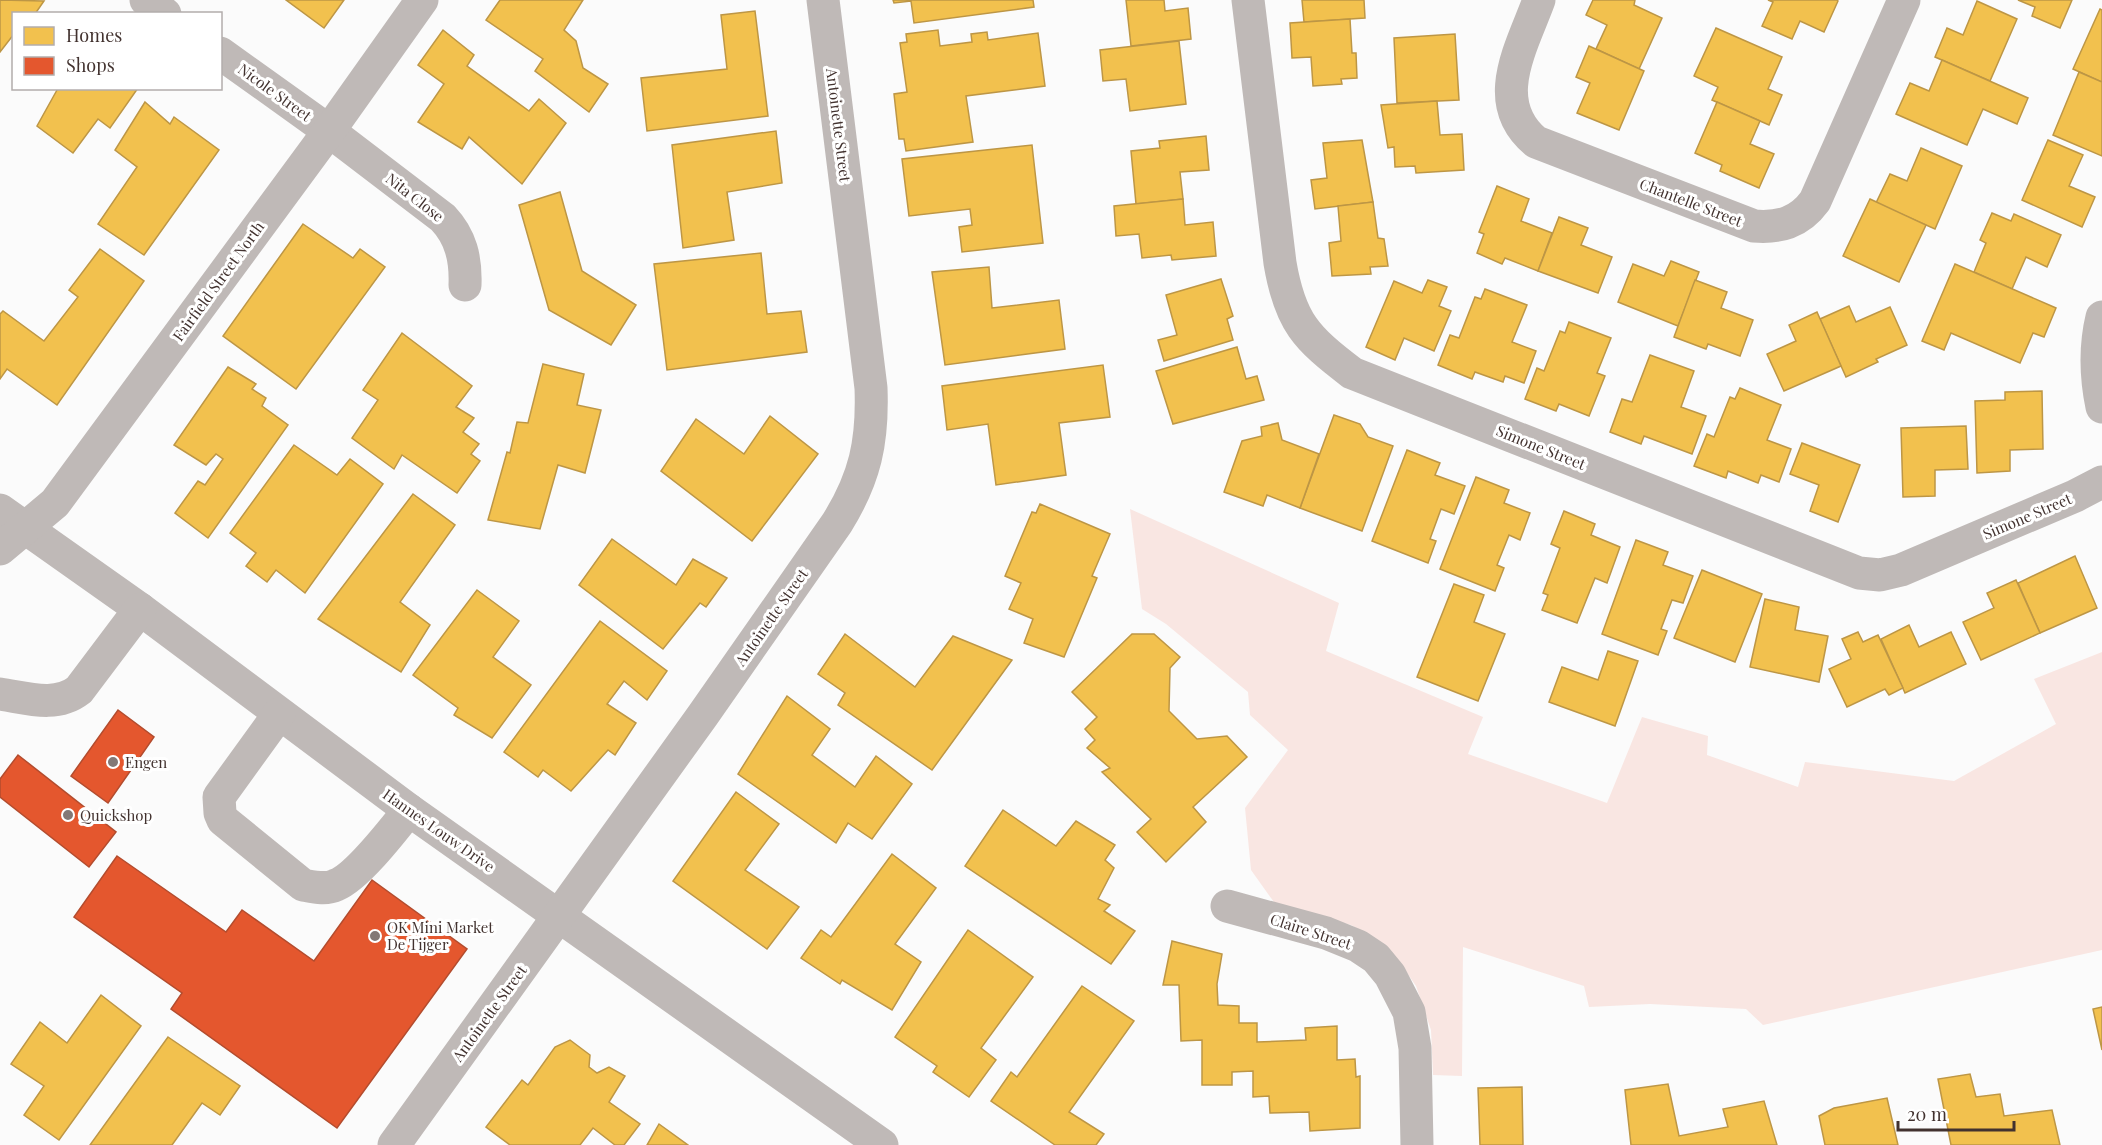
<svg xmlns="http://www.w3.org/2000/svg" width="2102" height="1145" font-family="'Playfair Display',serif">
<style>
.green{fill:#f9e6e2}
.homes{fill:#f2c14e;stroke:#bd9645;stroke-width:1.5}
.shops{fill:#e4572e;stroke:#b34c2e;stroke-width:1.5}
.lines{fill:none;stroke-linecap:round;stroke-linejoin:round}
.minor{stroke:#bfb9b7;stroke-width:33}
.poi-dot{fill:#837876;stroke:#fff;stroke-width:2}
.labels{text-anchor:middle;dominant-baseline:central;stroke-width:6;stroke-linejoin:round;paint-order:stroke}
.street-label{font-size:15px;fill:#42322f;stroke:#fff}
.poi-label{font-size:15px;fill:#42322f;stroke:#fff;text-anchor:start}
</style>
<rect width="100%" height="100%" fill="#fbfbfb"/>
<polygon class="green" points="1130,509 1339,603 1326,651 1483,717 1468,754 1607,803 1642,717 1708,736 1707,755 1798,787 1805,762 1954,781 2056,724 2034,679 2102,652 2102,950 1763,1025 1746,1009 1650,1004 1589,1007 1584,986 1463,947 1462,1076 1433,1075 1431,1030 1416,986 1403,967 1370,936 1351,925 1276,905 1251,870 1245,808 1288,750 1250,715 1248,692 1166,624 1142,609"/>
<g class="homes">
<polygon points="0,0 44,1 35,14 14,14 14,34 0,52"/>
<polygon points="286,0 344,0 324,28"/>
<polygon points="500,0 583,0 564,30 576,41 583,68 608,84 589,112 535,71 543,59 486,20"/>
<polygon points="893,0 1033,0 1034,7 914,23 911,1 894,3"/>
<polygon points="1126,0 1164,0 1165,11 1188,8 1191,39 1131,46"/>
<polygon points="1302,0 1364,0 1365,18 1304,22"/>
<polygon points="1593,0 1635,0 1634,5 1662,18 1639,69 1596,49 1607,25 1586,15"/>
<polygon points="1768,0 1837,0 1838,1 1824,32 1800,21 1792,39 1762,26 1773,2"/>
<polygon points="2018,0 2072,0 2060,28 2032,16 2035,7"/>
<polygon points="1977,1 2017,19 1990,81 1935,57 1947,28 1963,35"/>
<polygon points="2100,9 2102,10 2102,82 2073,69"/>
<polygon points="755,11 768,116 647,131 641,78 727,69 721,15"/>
<polygon points="1350,19 1352,53 1356,53 1357,78 1341,79 1342,84 1313,86 1311,57 1292,58 1290,23"/>
<polygon points="1716,28 1782,57 1768,89 1782,95 1769,125 1712,100 1718,87 1694,76"/>
<polygon points="443,30 474,55 467,66 529,111 539,99 566,123 522,184 469,137 462,149 418,122 444,84 418,65"/>
<polygon points="938,30 940,46 972,42 971,34 987,32 988,40 1038,33 1045,86 966,96 973,142 906,151 904,139 899,139 894,94 907,92 900,43 907,42 906,34"/>
<polygon points="1455,34 1459,100 1397,103 1394,38"/>
<polygon points="1179,41 1186,104 1130,111 1126,79 1103,81 1100,50"/>
<polygon points="1589,46 1644,71 1619,130 1577,113 1590,83 1576,77"/>
<polygon points="1942,60 2028,98 2017,124 1983,109 1967,145 1896,114 1910,83 1929,91"/>
<polygon points="2079,72 2102,82 2102,156 2053,135"/>
<polygon points="55,88 138,88 110,128 98,119 73,153 37,126 57,90"/>
<polygon points="1437,101 1440,135 1462,134 1464,170 1416,173 1415,166 1395,167 1394,147 1388,148 1381,105"/>
<polygon points="145,102 170,124 174,117 219,150 144,255 98,224 137,167 115,150"/>
<polygon points="1717,102 1760,121 1750,144 1774,154 1759,188 1720,171 1722,165 1695,153"/>
<polygon points="776,131 782,183 727,192 734,240 683,248 672,145"/>
<polygon points="1206,136 1209,170 1180,172 1183,199 1136,204 1131,151 1160,148 1159,141"/>
<polygon points="1362,140 1373,202 1315,209 1311,180 1327,178 1323,143"/>
<polygon points="2048,140 2083,155 2069,186 2095,197 2082,227 2022,200"/>
<polygon points="1032,145 1043,243 962,252 959,227 972,225 970,209 909,216 902,159"/>
<polygon points="1921,148 1962,166 1935,229 1876,203 1890,174 1907,181"/>
<polygon points="1497,186 1529,199 1521,221 1552,233 1538,271 1505,258 1502,264 1477,253 1484,234 1479,232"/>
<polygon points="560,192 582,271 636,305 611,345 549,310 519,205"/>
<polygon points="1183,199 1185,225 1213,222 1216,256 1172,260 1171,255 1142,258 1139,234 1116,236 1114,206"/>
<polygon points="1870,199 1926,225 1899,282 1843,256"/>
<polygon points="1373,202 1378,238 1384,239 1388,266 1370,267 1371,274 1332,276 1329,243 1341,241 1338,206"/>
<polygon points="1992,213 2011,221 2014,214 2061,235 2047,267 2026,257 2012,289 1974,272 1986,243 1980,240"/>
<polygon points="1559,217 1588,228 1581,245 1612,257 1598,293 1538,271"/>
<polygon points="303,224 353,258 360,249 385,267 296,389 223,336"/>
<polygon points="100,249 144,281 57,405 7,369 0,379 0,314 3,311 44,341 78,297 69,290"/>
<polygon points="761,253 767,314 801,311 807,352 667,370 654,264"/>
<polygon points="1671,261 1699,272 1678,326 1618,302 1633,264 1664,276"/>
<polygon points="1955,264 2056,308 2044,337 2033,333 2020,363 1951,333 1944,350 1922,341"/>
<polygon points="989,267 992,308 1059,300 1065,349 945,365 932,272"/>
<polygon points="1221,279 1233,316 1227,319 1233,340 1164,361 1158,340 1177,335 1166,295"/>
<polygon points="1428,280 1447,287 1439,306 1451,311 1434,351 1404,338 1395,360 1366,347 1394,281 1422,293"/>
<polygon points="1695,280 1727,292 1721,308 1753,320 1740,356 1708,344 1706,349 1674,337"/>
<polygon points="1485,289 1527,305 1512,342 1536,351 1524,383 1505,376 1503,382 1475,372 1472,379 1438,365 1450,335 1459,338 1475,297 1481,299"/>
<polygon points="1849,306 1856,322 1890,307 1907,345 1876,359 1878,362 1846,377 1820,319"/>
<polygon points="1817,312 1841,366 1784,391 1767,354 1796,341 1789,325"/>
<polygon points="1569,322 1611,338 1597,373 1605,376 1589,416 1559,404 1556,411 1525,399 1537,368 1544,371 1560,331 1565,333"/>
<polygon points="402,333 472,386 456,407 474,418 463,432 479,444 471,454 480,461 457,493 402,455 394,469 352,438 378,400 363,390"/>
<polygon points="1237,347 1246,379 1257,376 1264,400 1173,424 1156,371"/>
<polygon points="1650,355 1694,371 1681,407 1706,416 1692,454 1644,436 1641,444 1610,432 1622,399 1632,402"/>
<polygon points="543,364 584,374 577,405 601,410 585,473 558,465 540,529 488,520 507,452 510,453 517,422 528,423"/>
<polygon points="1103,365 1110,417 1059,423 1066,475 996,485 988,424 947,430 942,386"/>
<polygon points="228,367 256,384 252,389 266,398 262,406 288,425 208,538 175,513 198,481 205,485 223,459 216,454 206,465 174,445"/>
<polygon points="1740,388 1781,405 1767,440 1791,449 1779,482 1761,475 1758,483 1728,471 1726,478 1694,466 1707,434 1714,437 1730,397 1735,399"/>
<polygon points="2042,391 2043,449 2010,450 2010,471 1977,473 1975,401 2005,400 2005,392"/>
<polygon points="1334,415 1360,424 1368,437 1393,446 1362,531 1300,508"/>
<polygon points="770,416 818,454 752,541 661,471 696,419 744,454"/>
<polygon points="1278,423 1282,440 1319,454 1300,508 1267,495 1263,506 1224,492 1242,441 1262,436 1261,427"/>
<polygon points="1966,426 1968,469 1935,470 1935,496 1903,497 1901,428"/>
<polygon points="1802,443 1860,465 1838,522 1810,511 1819,485 1790,474"/>
<polygon points="294,445 337,475 350,459 383,484 305,593 276,570 267,582 246,566 256,553 230,533"/>
<polygon points="1407,450 1440,463 1435,475 1465,486 1454,514 1441,509 1430,539 1436,541 1428,563 1372,541"/>
<polygon points="1476,477 1509,490 1504,503 1530,513 1520,540 1509,535 1497,565 1504,568 1495,591 1440,569"/>
<polygon points="413,494 455,525 400,602 430,625 401,672 318,619"/>
<polygon points="1040,504 1110,534 1092,576 1097,578 1064,657 1024,643 1033,619 1009,609 1021,583 1005,576 1032,512 1036,513"/>
<polygon points="1564,511 1595,524 1591,535 1620,547 1607,583 1595,578 1577,623 1542,610 1548,595 1543,593 1560,548 1551,544"/>
<polygon points="612,539 676,585 693,559 727,578 706,607 700,603 663,649 579,585"/>
<polygon points="1636,540 1668,552 1663,565 1693,576 1683,603 1672,600 1661,629 1667,631 1658,655 1602,634"/>
<polygon points="2075,556 2097,608 2040,633 2018,583"/>
<polygon points="1702,570 1762,594 1735,662 1674,638"/>
<polygon points="2016,580 2040,633 1981,660 1963,622 1994,608 1987,593"/>
<polygon points="1454,584 1484,595 1474,622 1505,634 1478,701 1417,677"/>
<polygon points="477,590 519,621 493,657 531,685 492,738 454,715 458,708 413,675"/>
<polygon points="1765,599 1799,607 1795,630 1828,636 1819,682 1750,667"/>
<polygon points="600,621 667,671 647,700 624,681 607,704 636,723 615,755 608,750 571,791 543,770 538,777 504,752"/>
<polygon points="1909,625 1919,647 1951,632 1966,664 1905,693 1881,639"/>
<polygon points="1858,632 1863,642 1878,635 1903,688 1889,695 1885,689 1847,707 1829,669 1851,659 1842,639"/>
<polygon points="845,634 915,687 953,636 1012,660 932,770 838,705 845,693 818,674"/>
<polygon points="1132,634 1154,634 1180,657 1170,668 1169,711 1197,739 1227,736 1247,757 1193,807 1206,822 1166,862 1137,832 1151,819 1102,772 1110,768 1087,748 1095,740 1085,729 1097,717 1072,692"/>
<polygon points="1608,651 1638,661 1615,726 1549,702 1562,667 1598,680"/>
<polygon points="787,696 830,729 812,755 855,787 876,756 912,784 872,839 848,823 836,843 738,774"/>
<polygon points="736,792 779,824 745,870 799,907 767,949 673,881"/>
<polygon points="1003,810 1056,846 1076,821 1115,845 1105,860 1114,868 1098,899 1110,905 1104,911 1135,931 1111,964 965,866"/>
<polygon points="892,854 936,888 895,944 921,962 892,1010 842,980 840,984 801,958 821,930 831,937"/>
<polygon points="968,930 1033,977 981,1048 996,1060 969,1097 933,1072 937,1066 895,1037"/>
<polygon points="1172,941 1222,954 1217,984 1218,1005 1239,1006 1239,1023 1257,1023 1257,1042 1306,1040 1305,1028 1337,1026 1337,1060 1355,1059 1356,1077 1360,1076 1360,1128 1310,1131 1309,1112 1270,1113 1269,1096 1253,1097 1253,1071 1232,1072 1232,1085 1202,1085 1202,1040 1181,1041 1179,985 1163,985"/>
<polygon points="1082,986 1134,1021 1069,1112 1104,1134 1096,1145 1055,1145 991,1101 1011,1072 1017,1077"/>
<polygon points="101,995 141,1026 59,1140 24,1115 44,1086 11,1064 40,1022 67,1043"/>
<polygon points="2102,1007 2102,1050 2093,1009"/>
<polygon points="168,1037 240,1086 220,1115 202,1103 172,1145 90,1145"/>
<polygon points="570,1040 590,1055 589,1067 597,1073 609,1067 625,1076 609,1102 640,1124 624,1145 615,1145 593,1128 580,1145 510,1145 486,1127 522,1080 528,1085 555,1047"/>
<polygon points="1970,1074 1976,1097 2000,1094 2004,1116 2052,1110 2060,1145 1951,1145 1938,1079"/>
<polygon points="1668,1084 1679,1136 1728,1127 1723,1109 1764,1101 1777,1145 1631,1145 1625,1090"/>
<polygon points="1522,1087 1523,1145 1480,1145 1478,1088"/>
<polygon points="1887,1098 1898,1145 1825,1145 1819,1116 1834,1108"/>
<polygon points="659,1124 688,1145 647,1145"/>
</g>
<g class="shops">
<polygon points="118,710 154,737 108,803 71,776"/>
<polygon points="18,755 116,832 89,867 0,797 0,779"/>
<polygon points="117,856 226,932 242,910 314,961 372,880 467,949 337,1128 171,1009 182,993 74,917"/>
</g>
<g class="lines">
<g class="minor">
<polyline points="146,0 165,14"/>
<path d="M1248,0L1280,263C1290,322 1306,338 1352,373L1859,573L1880,575L1901,570L2075,496L2102,482"/>
<path d="M1539,0C1522,47 1488,102 1536,142L1754,226C1779,228 1799,223 1815,201L1904,0"/>
<path d="M220,53L329,131L443,218C461,237 466,259 465,285"/>
<path d="M2102,317C2095,346 2096,378 2102,407"/>
<polyline points="0,510 140,609 409,810 882,1145"/>
<polyline points="0,549 55,503 329,131 422,0"/>
<path d="M0,694C27,698 56,708 79,690L140,609"/>
<path d="M279,714L219,797L220,813L223,820L303,885C314,887 326,890 336,885C357,877 394,829 409,810"/>
<polyline points="1227,906 1326,933 1358,946 1376,958 1390,975 1409,1012 1415,1048 1417,1145"/>
<path d="M394,1145L703,715L837,523C865,478 873,442 871,388L823,0"/>
</g>
</g>
<g class="poi-dot">
<circle cx="113" cy="762" r="6"/>
<circle cx="68" cy="815" r="6"/>
<circle cx="375" cy="936" r="6"/>
</g>
<g class="labels">
<g class="street-label">
<text transform="translate(275 92) rotate(36)">Nicole Street</text>
<text transform="translate(839 125) rotate(83)">Antoinette Street</text>
<text transform="translate(415 197) rotate(38)">Nita Close</text>
<text transform="translate(1691 202) rotate(21)">Chantelle Street</text>
<text transform="translate(218 281) rotate(-54)">Fairfield Street North</text>
<text transform="translate(1541 447) rotate(22)">Simone Street</text>
<text transform="translate(2027 516) rotate(-23)">Simone Street</text>
<text transform="translate(771 617) rotate(-55)">Antoinette Street</text>
<text transform="translate(439 830) rotate(35)">Hannes Louw Drive</text>
<text transform="translate(1311 931) rotate(18)">Claire Street</text>
<text transform="translate(489 1013) rotate(-54)">Antoinette Street</text>
</g>
<g class="poi-label">
<text x="125" y="762">Engen</text>
<text x="80" y="815">Quickshop</text>
<text x="387" y="927">OK Mini Market<tspan x="387" dy="17">De Tijger</tspan></text>
</g>
</g>
<rect x="12" y="12" width="210" height="78" fill="#ffffff" stroke="#b3adac" stroke-width="1.5"/>
<rect x="24" y="27" width="30" height="18" fill="#f2c14e" stroke="#b3adac" stroke-width="1.5"/>
<text x="66" y="42" font-size="18" fill="#42322f">Homes</text>
<rect x="24" y="57" width="30" height="18" fill="#e4572e" stroke="#b3adac" stroke-width="1.5"/>
<text x="66" y="72" font-size="18" fill="#42322f">Shops</text>
<path d="M1898 1121v9h116v-9" fill="none" stroke="#42322f" stroke-width="3"/>
<text x="1907" y="1121" font-size="18" fill="#42322f" stroke="#ffffff" stroke-width="4.5" paint-order="stroke">20 m</text>
</svg>
